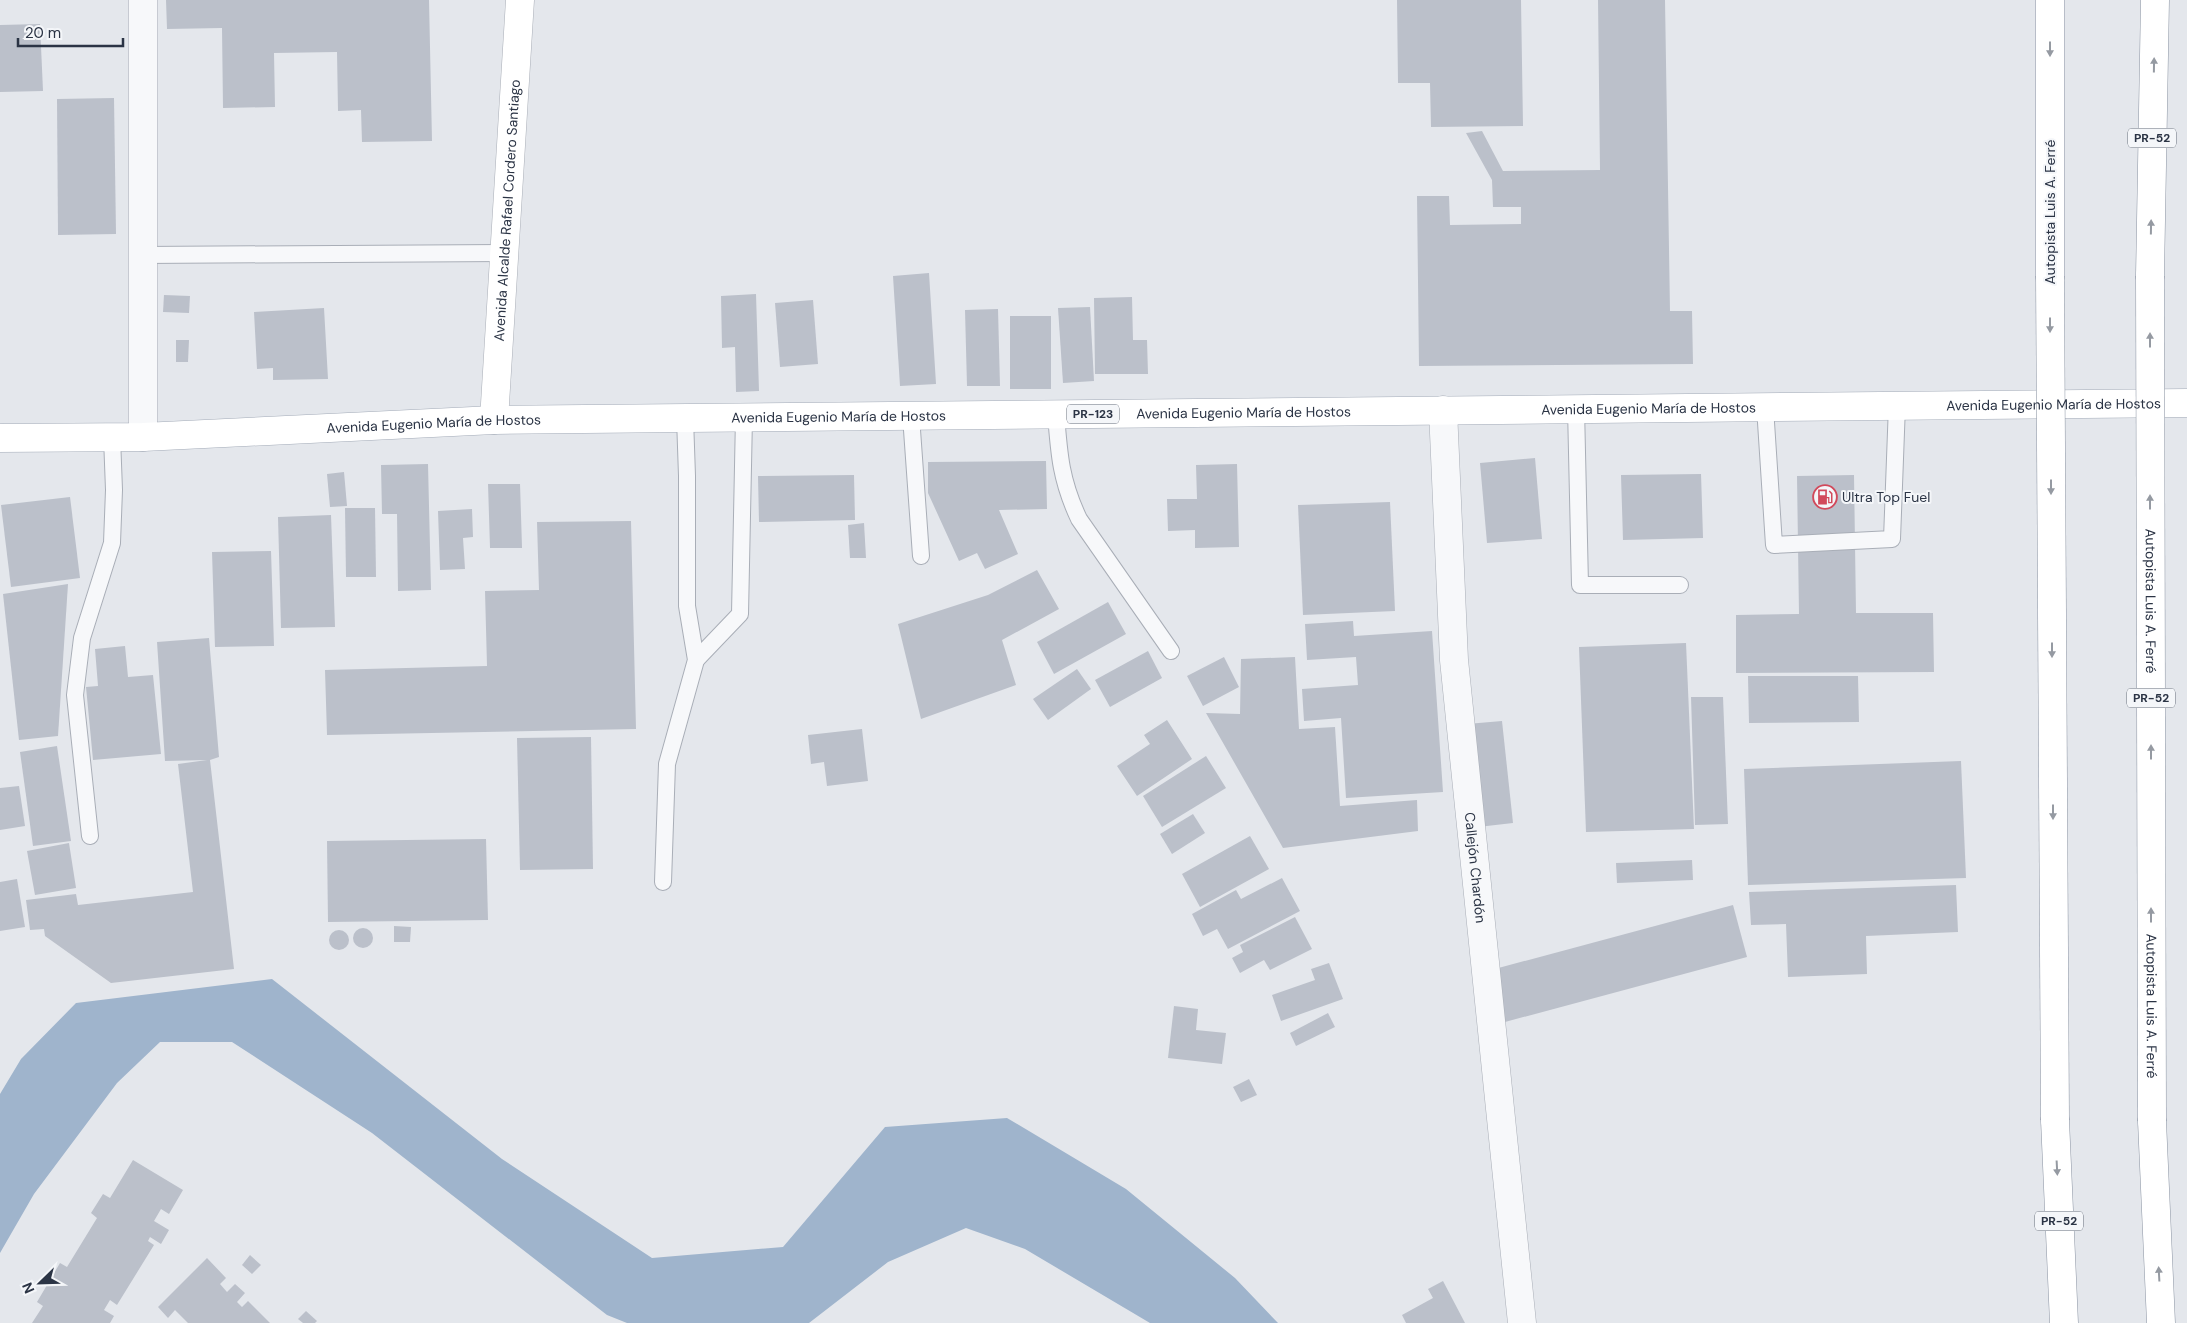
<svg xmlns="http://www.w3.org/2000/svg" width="2187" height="1323" font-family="'DM Sans',sans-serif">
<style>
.water{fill:#9fb4cc}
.building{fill:#bbc0ca}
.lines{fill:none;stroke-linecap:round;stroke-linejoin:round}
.lane-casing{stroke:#a9aeb7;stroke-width:18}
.street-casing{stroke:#a9aeb7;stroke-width:29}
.secondary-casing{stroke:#a9aeb7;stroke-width:29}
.primary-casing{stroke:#a3abb8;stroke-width:29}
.highway-casing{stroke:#8b94a3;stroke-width:29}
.lane{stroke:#f7f8fa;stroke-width:16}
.street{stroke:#f7f8fa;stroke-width:28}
.secondary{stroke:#fff;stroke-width:28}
.primary{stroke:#fff;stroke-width:28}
.highway{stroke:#fff;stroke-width:28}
.highway-bridge-casing{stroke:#8b94a3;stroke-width:29;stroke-linecap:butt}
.highway-bridge{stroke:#fff;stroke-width:28}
.oneway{fill:#959aa2}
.labels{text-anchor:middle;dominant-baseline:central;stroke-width:4;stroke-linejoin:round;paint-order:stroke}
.shield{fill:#f4f6f9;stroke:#676e7b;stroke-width:1}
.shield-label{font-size:12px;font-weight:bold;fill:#2b3445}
.street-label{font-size:14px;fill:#2b3445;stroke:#f4f6f9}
.poi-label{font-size:14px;fill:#2b3445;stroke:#f4f6f9;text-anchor:start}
</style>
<rect width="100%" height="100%" fill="#e4e7ec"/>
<polygon class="water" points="272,979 502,1159 652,1258 783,1247 885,1127 1007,1118 1126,1189 1235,1278 1278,1323 1150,1323 1025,1249 966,1228 888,1262 809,1323 627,1323 607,1315 372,1133 232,1042 160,1042 117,1083 34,1194 0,1253 0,1094 21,1059 76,1003"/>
<g class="building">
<polygon points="166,0 429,0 432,141 362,142 361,110 338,111 337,52 274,53 275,107 223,108 222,28 167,29"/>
<polygon points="1397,0 1521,0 1523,126 1431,127 1430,83 1398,83"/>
<polygon points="1598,0 1665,0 1670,311 1692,311 1693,364 1419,366 1417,196 1449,196 1450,225 1521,224 1521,207 1493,207 1492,180 1466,133 1482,131 1503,171 1600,170"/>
<polygon points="40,24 43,91 0,92 0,25"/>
<polygon points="114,98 116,234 58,235 57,99"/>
<polygon points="929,273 936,384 900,386 893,276"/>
<polygon points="756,294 759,391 736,392 735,347 722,348 721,296"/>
<polygon points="164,295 190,296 189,313 163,312"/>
<polygon points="1132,297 1133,340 1147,340 1148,374 1095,374 1094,298"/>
<polygon points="813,300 818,364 780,367 775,303"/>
<polygon points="1090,307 1094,381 1063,383 1058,308"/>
<polygon points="324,308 328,379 273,380 273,368 257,369 254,312"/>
<polygon points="998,309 1000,386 967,386 965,310"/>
<rect x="1010" y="316" width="41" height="73"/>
<polygon points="176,340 189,340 188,362 176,362"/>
<polygon points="1535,458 1542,539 1487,543 1480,463"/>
<polygon points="1046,461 1047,509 999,510 1018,554 985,569 977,553 959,561 928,493 928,462"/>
<polygon points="428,464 431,590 398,591 397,514 382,514 381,465"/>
<polygon points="1237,464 1239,547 1195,548 1195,530 1168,531 1167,499 1197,499 1196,465"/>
<polygon points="344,472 347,506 330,507 327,474"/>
<polygon points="1701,474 1703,538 1623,540 1621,475"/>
<polygon points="854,475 855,520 759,522 758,476"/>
<polygon points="1854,475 1856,613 1933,613 1934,672 1736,673 1736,615 1799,614 1797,476"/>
<polygon points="488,484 520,484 522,548 490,548"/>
<polygon points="70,497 80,578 11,587 1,505"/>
<polygon points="1390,502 1395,611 1303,615 1298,505"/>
<polygon points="345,508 375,508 376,577 346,577"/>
<polygon points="472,509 473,537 463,538 465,569 440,570 438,511"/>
<polygon points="331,515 335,627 281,628 278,517"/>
<polygon points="631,521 636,729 327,735 325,670 487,666 485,591 539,590 537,522"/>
<polygon points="864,523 866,558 850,558 848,525"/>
<polygon points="271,551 274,646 215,647 212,552"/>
<polygon points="1037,570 1059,609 1002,640 1016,685 921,719 898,624 988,595"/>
<polygon points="68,584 58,736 19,740 3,594"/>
<polygon points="1108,602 1126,634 1054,674 1037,642"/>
<polygon points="1353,621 1354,636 1432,631 1443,792 1346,798 1341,718 1304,721 1302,689 1358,685 1356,657 1307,660 1305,624"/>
<polygon points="209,638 219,757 210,760 234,969 111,983 45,936 44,929 30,930 26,900 76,894 78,905 193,892 178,764 207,760 165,761 157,642"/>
<polygon points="1686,643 1694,829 1586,832 1579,647"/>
<polygon points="125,646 128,677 153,675 161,754 93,760 86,687 98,686 95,649"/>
<polygon points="1148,651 1162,678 1110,707 1095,680"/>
<polygon points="1224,657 1239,687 1203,706 1187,676"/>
<polygon points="1295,657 1299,729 1335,727 1340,806 1417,800 1418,831 1283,848 1206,713 1240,714 1241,659"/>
<polygon points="1077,669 1091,689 1048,720 1033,699"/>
<polygon points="1748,676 1858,676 1859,722 1749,723"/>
<polygon points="1691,697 1723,697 1728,824 1695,825"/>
<polygon points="1167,720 1192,759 1137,796 1117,766 1150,744 1144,735"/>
<polygon points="1502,721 1513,823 1478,827 1467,724"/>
<polygon points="862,729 868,781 827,786 824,762 811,764 808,735"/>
<polygon points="591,737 593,869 520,870 517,738"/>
<polygon points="57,746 71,841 33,846 20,752"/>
<polygon points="1206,756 1226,788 1162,827 1143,796"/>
<polygon points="1961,761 1966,878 1748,885 1744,769"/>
<polygon points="19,786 25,826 0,830 0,788"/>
<polygon points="1193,814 1205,833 1172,854 1160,834"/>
<polygon points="1250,836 1269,869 1200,907 1182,874"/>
<polygon points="486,839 488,920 328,922 327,841"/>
<polygon points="69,843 76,888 35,895 27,851"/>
<polygon points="1692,860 1693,880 1617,883 1616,863"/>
<polygon points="1282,878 1300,911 1228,949 1217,929 1203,936 1192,914 1236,890 1241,899"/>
<polygon points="17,879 25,927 0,931 0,882"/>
<polygon points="1956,885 1958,932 1866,936 1867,974 1788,977 1786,924 1751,925 1749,892"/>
<polygon points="1733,905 1747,957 1505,1022 1491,970"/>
<polygon points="1295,917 1312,949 1270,970 1264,960 1240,973 1232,958 1243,952 1240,945"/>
<polygon points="394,926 411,927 410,942 394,942"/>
<circle cx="363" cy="938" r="10"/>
<circle cx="339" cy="940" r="10"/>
<polygon points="1329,963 1343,999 1281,1021 1272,995 1315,980 1311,969"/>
<polygon points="1174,1006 1198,1009 1196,1030 1226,1033 1222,1064 1168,1058"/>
<polygon points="1328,1013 1335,1027 1296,1046 1290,1033"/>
<polygon points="1249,1079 1257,1095 1241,1102 1233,1087"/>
<polygon points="133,1160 183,1190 169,1214 161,1209 154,1221 169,1230 161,1244 150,1237 148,1241 154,1245 117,1305 110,1300 104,1310 114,1316 110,1323 32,1323 43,1306 37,1302 60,1263 67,1267 97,1218 91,1213 103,1194 110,1198"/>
<polygon points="250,1255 261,1265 252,1274 242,1265"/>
<polygon points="207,1258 226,1278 220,1284 227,1292 235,1284 245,1293 237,1302 242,1307 248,1301 270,1323 188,1323 175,1310 168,1318 158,1307"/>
<polygon points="1443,1281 1465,1323 1406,1323 1402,1315 1433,1298 1428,1289"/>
<polygon points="306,1311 317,1321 315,1323 303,1323 298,1319"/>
</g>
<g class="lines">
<g class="lane-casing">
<g id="lane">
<polyline points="142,255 504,253"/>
<polyline points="1765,407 1774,545 1892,539 1897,405"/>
<polyline points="1576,408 1580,585 1680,585"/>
<path d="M1056,414C1059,455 1061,481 1079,519L1171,651"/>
<polyline points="911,416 921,556"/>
<polyline points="696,660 740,614 744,417"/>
<polyline points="90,836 75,695 82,638 112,543 114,490 112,437"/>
<polyline points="663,882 667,764 696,660 687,606 687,476 685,418"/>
</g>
</g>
<g class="street-casing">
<g id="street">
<polyline points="143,0 143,437"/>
<path id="s1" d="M1443,410L1454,660L1522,1323"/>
</g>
</g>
<g class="secondary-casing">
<g id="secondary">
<path id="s2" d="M494,420L520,0"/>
</g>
</g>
<g class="primary-casing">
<g id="primary">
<path id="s3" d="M0,438L143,437L494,420L2187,403"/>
</g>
</g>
<g class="highway-casing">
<g id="highway">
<polyline points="2050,276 2050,0"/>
<polyline points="2150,276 2155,0"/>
<polyline points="2055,1120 2064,1323"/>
<polyline points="2152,1121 2161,1323"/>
</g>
</g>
<use href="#lane" class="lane"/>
<use href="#street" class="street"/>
<use href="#secondary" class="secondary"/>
<use href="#primary" class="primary"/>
<use href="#highway" class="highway"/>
<g class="highway-bridge-casing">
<g id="highway-bridge">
<polyline points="2050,276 2055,1120"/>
<path id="s4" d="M2150,276L2152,1121"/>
</g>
</g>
<use href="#highway-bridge" class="highway-bridge"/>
</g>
<defs><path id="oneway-solid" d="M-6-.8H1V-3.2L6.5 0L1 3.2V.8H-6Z" transform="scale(1.25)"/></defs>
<g class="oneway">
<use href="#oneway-solid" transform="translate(2050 49) rotate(90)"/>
<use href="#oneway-solid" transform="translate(2154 65) rotate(-89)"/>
<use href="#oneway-solid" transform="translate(2151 227) rotate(-89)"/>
<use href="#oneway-solid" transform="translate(2050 325) rotate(90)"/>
<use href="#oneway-solid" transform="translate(2150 340) rotate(-90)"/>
<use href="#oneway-solid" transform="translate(2051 487) rotate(90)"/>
<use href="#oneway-solid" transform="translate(2150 502) rotate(-90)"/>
<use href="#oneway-solid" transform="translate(2052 650) rotate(90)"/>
<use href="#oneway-solid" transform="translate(2151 752) rotate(-90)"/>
<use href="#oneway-solid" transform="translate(2053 812) rotate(90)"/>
<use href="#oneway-solid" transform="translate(2151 915) rotate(-90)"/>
<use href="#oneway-solid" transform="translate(2057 1168) rotate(87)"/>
<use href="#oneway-solid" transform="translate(2159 1274) rotate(-93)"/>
</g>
<defs>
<g id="fuel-ring" transform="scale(1.25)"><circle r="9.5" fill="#f4f6f9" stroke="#d1495b" stroke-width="1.5"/><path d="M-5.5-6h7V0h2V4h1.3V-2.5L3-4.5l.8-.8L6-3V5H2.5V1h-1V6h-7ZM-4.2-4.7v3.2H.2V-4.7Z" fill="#d1495b"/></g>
</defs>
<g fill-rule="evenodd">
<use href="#fuel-ring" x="1825" y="497"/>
</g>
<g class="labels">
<g class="shield">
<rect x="2128" y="128.5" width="48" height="19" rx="4"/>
<rect x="1067" y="404.5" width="52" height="19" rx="4"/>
<rect x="2127" y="688.5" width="48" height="19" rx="4"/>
<rect x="2035" y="1211.5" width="48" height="19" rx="4"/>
</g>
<g class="shield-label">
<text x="2152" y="138">PR-52</text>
<text x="1093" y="414">PR-123</text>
<text x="2151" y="698">PR-52</text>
<text x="2059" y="1221">PR-52</text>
</g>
<g class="street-label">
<text stroke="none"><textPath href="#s2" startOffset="210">Avenida Alcalde Rafael Cordero Santiago</textPath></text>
<text transform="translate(2050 212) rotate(-90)">Autopista Luis A. Ferré</text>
<text stroke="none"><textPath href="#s3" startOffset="2054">Avenida Eugenio María de Hostos</textPath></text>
<text stroke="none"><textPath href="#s3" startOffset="1649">Avenida Eugenio María de Hostos</textPath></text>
<text stroke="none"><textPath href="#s3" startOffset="1244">Avenida Eugenio María de Hostos</textPath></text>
<text stroke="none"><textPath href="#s3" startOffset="839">Avenida Eugenio María de Hostos</textPath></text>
<text stroke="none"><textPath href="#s3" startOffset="434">Avenida Eugenio María de Hostos</textPath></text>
<text stroke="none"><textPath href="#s4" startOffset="325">Autopista Luis A. Ferré</textPath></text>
<text stroke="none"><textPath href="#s1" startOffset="459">Callejón Chardón</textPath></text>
<text stroke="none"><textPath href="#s4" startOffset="730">Autopista Luis A. Ferré</textPath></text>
</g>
<g class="poi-label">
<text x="1842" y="497">Ultra Top Fuel</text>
</g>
</g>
<g transform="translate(40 1283) rotate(247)" stroke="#f4f6f9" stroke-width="4" paint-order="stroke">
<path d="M0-4L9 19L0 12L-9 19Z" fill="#2b3445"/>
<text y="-8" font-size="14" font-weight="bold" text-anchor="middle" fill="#2b3445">N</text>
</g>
<path d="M18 38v8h105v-8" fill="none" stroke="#2b3445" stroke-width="2.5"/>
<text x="25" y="38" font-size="15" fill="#2b3445" stroke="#f4f6f9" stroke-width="4" paint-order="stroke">20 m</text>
</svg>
